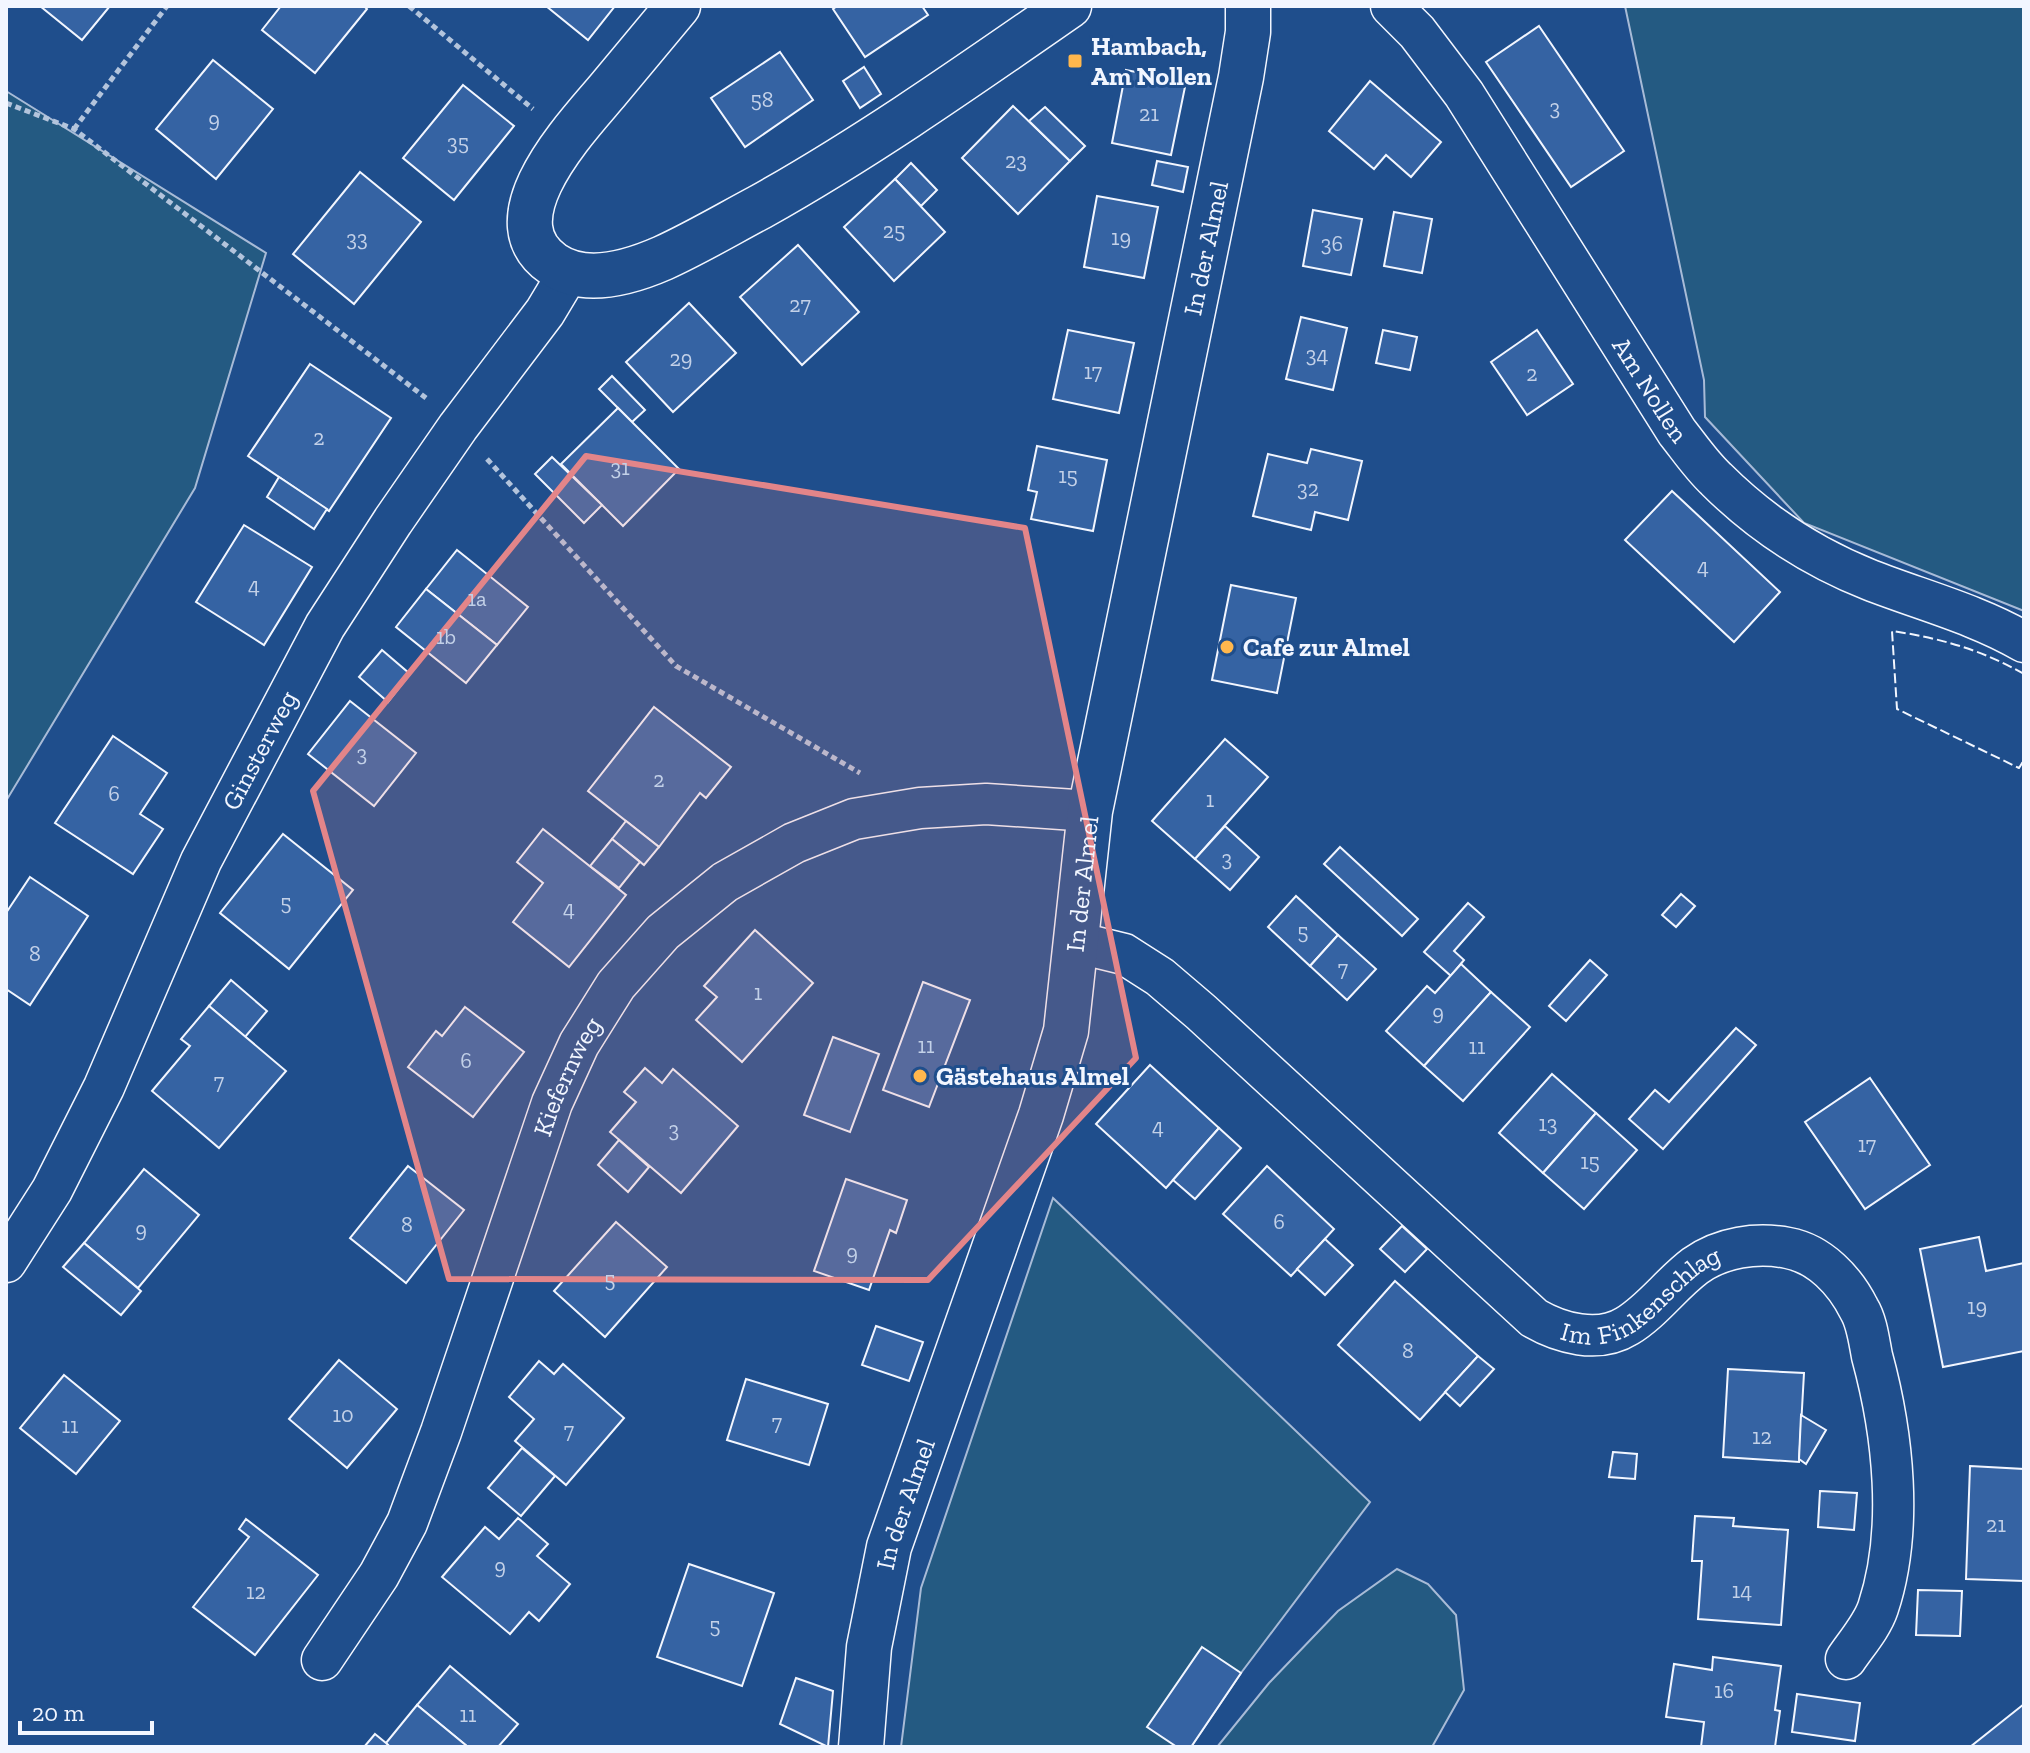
<svg xmlns="http://www.w3.org/2000/svg" width="2030" height="1753" font-family="'Zilla Slab',serif">
<style>
.green{fill:#245a82;stroke:#a8bbd7;stroke-width:2}
.building{fill:#3563a3;stroke:#f2f6ff;stroke-width:2}
.lines{fill:none;stroke-linecap:round;stroke-linejoin:round}
.street-casing{stroke:#f2f6ff;stroke-width:43}
.secondary-casing{stroke:#f2f6ff;stroke-width:47}
.path{stroke:#b3c4dc;stroke-width:5;stroke-dasharray:6 4;stroke-linecap:butt}
.street{stroke:#1f4e8c;stroke-width:40}
.secondary{stroke:#1f4e8c;stroke-width:44}
.fence{stroke:#f2f6ff;stroke-width:2;stroke-dasharray:10 4;stroke-linecap:butt}
.marked{fill:#e38589;fill-opacity:0.2;stroke:#e38589;stroke-width:6;stroke-linejoin:round}
.poi-dot{fill:#ffb74d;stroke:#1f4e8c;stroke-width:3}
.labels{text-anchor:middle;dominant-baseline:central;stroke-width:6;stroke-linejoin:round;paint-order:stroke}
.number-label{font-size:22px;fill:#c3d1e8}
.poi-label{font-size:26px;font-weight:bold;fill:#f2f6ff;stroke:#1f4e8c;text-anchor:start}
.street-label{font-size:26px;fill:#f2f6ff;stroke:#1f4e8c}
</style>
<rect width="100%" height="100%" fill="#1f4e8c"/>
<g class="green">
<polygon points="1625,6 2024,6 2024,611 1804,523 1705,417 1704,380"/>
<polygon points="6,91 266,253 195,488 6,801"/>
<polygon points="1053,1198 1370,1502 1241,1673 1191,1747 901,1747 921,1588"/>
<polygon points="1397,1569 1428,1584 1456,1615 1464,1690 1432,1747 1217,1747 1269,1683 1338,1611"/>
</g>
<g class="building">
<polygon points="40,6 110,6 82,40"/>
<polygon points="281,6 364,6 367,9 315,73 262,30"/>
<polygon points="546,6 615,6 588,40"/>
<polygon points="837,6 922,6 928,15 865,57 833,9"/>
<polygon points="1539,26 1624,151 1571,187 1486,62"/>
<polygon points="780,52 813,100 745,147 711,98"/>
<polygon points="213,60 273,109 216,179 156,129"/>
<polygon points="864,67 881,94 860,108 843,81"/>
<polygon points="1126,70 1186,82 1171,155 1112,143"/>
<polygon points="1370,81 1441,142 1411,177 1386,155 1374,169 1329,131"/>
<polygon points="463,85 514,126 454,200 403,158"/>
<polygon points="1013,106 1070,161 1018,214 962,158"/>
<polygon points="1045,107 1085,146 1070,161 1029,121"/>
<polygon points="1157,161 1188,167 1183,192 1152,185"/>
<polygon points="911,163 937,190 921,206 895,179"/>
<polygon points="360,172 421,222 354,304 293,254"/>
<polygon points="895,179 945,232 894,281 844,227"/>
<polygon points="1097,196 1158,207 1144,278 1084,267"/>
<polygon points="1313,210 1362,219 1351,275 1303,266"/>
<polygon points="1394,212 1432,219 1422,273 1384,266"/>
<polygon points="798,245 859,312 802,365 740,297"/>
<polygon points="689,303 736,353 673,412 626,362"/>
<polygon points="1301,317 1347,328 1333,390 1286,379"/>
<polygon points="1068,330 1134,343 1119,413 1053,399"/>
<polygon points="1383,330 1417,337 1410,370 1376,363"/>
<polygon points="1537,330 1573,384 1527,415 1491,362"/>
<polygon points="310,364 391,418 329,511 248,456"/>
<polygon points="612,376 645,410 632,422 599,389"/>
<polygon points="618,408 679,469 623,526 561,464"/>
<polygon points="1037,446 1107,460 1093,531 1031,519 1037,492 1028,490"/>
<polygon points="1311,449 1362,461 1348,520 1315,512 1311,530 1253,516 1268,454 1307,463"/>
<polygon points="552,457 602,505 584,523 535,474"/>
<polygon points="279,477 327,509 314,529 267,497"/>
<polygon points="1672,491 1780,592 1734,642 1625,540"/>
<polygon points="244,525 312,567 264,645 196,602"/>
<polygon points="457,550 528,607 497,645 426,589"/>
<polygon points="1231,585 1296,598 1277,693 1212,680"/>
<polygon points="426,589 497,645 466,683 396,627"/>
<polygon points="382,650 410,674 388,702 359,677"/>
<polygon points="350,701 416,753 374,806 308,754"/>
<polygon points="654,707 731,767 706,798 700,793 659,847 588,791"/>
<polygon points="113,736 167,773 140,814 163,829 133,874 55,823"/>
<polygon points="1225,739 1268,777 1195,859 1152,821"/>
<polygon points="626,821 659,847 644,865 612,839"/>
<polygon points="1225,826 1259,857 1230,890 1195,859"/>
<polygon points="543,829 626,895 569,967 513,922 543,883 517,862"/>
<polygon points="283,834 353,890 289,969 220,913"/>
<polygon points="612,839 640,862 619,888 590,866"/>
<polygon points="1340,847 1418,919 1402,936 1324,864"/>
<polygon points="30,877 88,916 30,1005 6,989 6,913"/>
<polygon points="1681,894 1695,906 1676,927 1662,915"/>
<polygon points="1296,896 1338,935 1310,966 1268,927"/>
<polygon points="1468,903 1484,917 1454,951 1464,960 1451,976 1424,952"/>
<polygon points="755,930 813,983 742,1062 696,1020 717,997 704,986"/>
<polygon points="1338,935 1376,969 1347,1000 1310,966"/>
<polygon points="1590,960 1607,975 1566,1021 1549,1006"/>
<polygon points="1461,964 1491,992 1424,1066 1386,1031 1427,986 1435,993"/>
<polygon points="231,980 267,1011 245,1037 209,1006"/>
<polygon points="923,982 970,1000 929,1107 883,1090"/>
<polygon points="1491,992 1530,1027 1463,1101 1424,1066"/>
<polygon points="209,1006 286,1071 219,1148 152,1091 190,1046 181,1039"/>
<polygon points="465,1007 524,1052 473,1117 408,1067 436,1031 442,1036"/>
<polygon points="1736,1028 1756,1045 1663,1149 1629,1119 1655,1090 1669,1102"/>
<polygon points="833,1037 879,1054 850,1132 804,1115"/>
<polygon points="1150,1065 1219,1128 1166,1188 1096,1124"/>
<polygon points="645,1068 662,1083 673,1069 738,1126 681,1193 610,1132 636,1102 624,1092"/>
<polygon points="1552,1074 1596,1113 1543,1173 1499,1133"/>
<polygon points="1870,1078 1930,1165 1865,1209 1805,1122"/>
<polygon points="1596,1113 1637,1150 1584,1209 1543,1173"/>
<polygon points="1219,1128 1241,1148 1195,1199 1173,1180"/>
<polygon points="619,1140 649,1167 628,1192 598,1165"/>
<polygon points="408,1166 464,1210 406,1283 350,1238"/>
<polygon points="1267,1166 1334,1229 1291,1276 1223,1214"/>
<polygon points="144,1169 199,1215 138,1288 84,1243"/>
<polygon points="846,1179 907,1200 896,1233 890,1230 869,1290 814,1271"/>
<polygon points="616,1222 667,1267 605,1337 554,1291"/>
<polygon points="1402,1226 1427,1249 1405,1272 1380,1249"/>
<polygon points="1979,1237 1986,1271 2024,1263 2024,1351 1943,1367 1920,1249"/>
<polygon points="1325,1239 1353,1265 1325,1295 1297,1269"/>
<polygon points="84,1243 141,1291 121,1315 63,1267"/>
<polygon points="1395,1281 1478,1356 1420,1420 1338,1345"/>
<polygon points="876,1326 923,1342 909,1381 862,1365"/>
<polygon points="1478,1356 1494,1369 1460,1406 1445,1392"/>
<polygon points="339,1360 397,1409 347,1468 289,1419"/>
<polygon points="539,1361 554,1374 563,1364 624,1418 566,1485 515,1441 534,1419 509,1397"/>
<polygon points="1728,1369 1804,1373 1799,1462 1723,1457"/>
<polygon points="64,1375 120,1421 76,1474 20,1428"/>
<polygon points="746,1379 828,1404 809,1465 727,1440"/>
<polygon points="1801,1415 1826,1430 1806,1464 1799,1459"/>
<polygon points="522,1448 555,1476 521,1516 488,1488"/>
<polygon points="1613,1452 1637,1454 1635,1479 1609,1477"/>
<polygon points="1970,1466 2024,1469 2024,1581 1966,1579"/>
<polygon points="1820,1491 1857,1493 1854,1530 1818,1527"/>
<polygon points="1695,1516 1734,1518 1733,1526 1788,1530 1781,1625 1698,1619 1702,1561 1692,1561"/>
<polygon points="518,1518 548,1544 537,1556 570,1584 539,1621 529,1612 510,1634 442,1577 485,1527 499,1539"/>
<polygon points="246,1519 318,1575 255,1655 193,1607 249,1537 239,1529"/>
<polygon points="689,1564 774,1593 742,1686 657,1657"/>
<polygon points="1918,1590 1962,1591 1960,1636 1916,1635"/>
<polygon points="1202,1647 1241,1673 1191,1747 1177,1747 1147,1727"/>
<polygon points="1713,1657 1781,1666 1775,1710 1780,1711 1775,1747 1701,1747 1704,1722 1666,1717 1674,1664 1712,1670"/>
<polygon points="450,1666 518,1724 498,1747 468,1747 417,1705"/>
<polygon points="796,1678 833,1691 828,1747 780,1724"/>
<polygon points="1797,1694 1860,1703 1855,1741 1792,1732"/>
<polygon points="2024,1704 2024,1747 1970,1747"/>
<polygon points="417,1705 468,1747 390,1747 386,1743"/>
<polygon points="375,1734 386,1743 390,1747 364,1747"/>
</g>
<g class="lines">
<g class="street-casing">
<g id="street">
<path id="s1" d="M1391,6L1417,32L1464,94L1677,432C1689,447 1701,465 1716,479C1760,523 1812,557 1870,580C1921,600 1976,614 2024,642"/>
<path id="s2" d="M1075,942L1124,954L1160,977L1201,1012L1534,1318C1560,1333 1598,1344 1627,1326C1652,1311 1671,1284 1695,1266C1721,1247 1757,1242 1788,1248C1820,1254 1845,1281 1859,1309C1867,1322 1869,1341 1872,1356C1893,1433 1904,1530 1878,1608C1872,1626 1856,1644 1846,1659"/>
<path id="s3" d="M6,1262L52,1190L104,1087L201,861L325,626L393,521L458,427L545,312L569,272"/>
<path id="s4" d="M322,1660L379,1575L407,1523L441,1432L552,1103L579,1044L616,985L663,932L725,882L794,843L854,819L920,808L986,804L1090,811"/>
</g>
</g>
<g class="secondary-casing">
<g id="secondary">
<path d="M678,6C655,34 631,62 608,90C577,127 488,219 553,264C585,286 631,272 663,258C696,243 728,224 760,207C867,147 968,76 1069,6"/>
<path id="s5" d="M861,1747L869,1647L889,1547L1041,1115L1066,1031L1090,811L1241,77L1248,32V6"/>
</g>
</g>
<g class="path">
<polyline points="409,6 533,109"/>
<polyline points="6,103 74,129 426,398"/>
<polyline points="74,129 167,6"/>
<polyline points="487,459 676,666 860,773"/>
</g>
<use href="#street" class="street"/>
<use href="#secondary" class="secondary"/>
<path class="fence" d="M2024,674C1982,650 1940,638 1892,631L1897,709L2019,768L2024,760"/>
</g>
<path class="marked" d="M586,456L1025,528L1136,1058L928,1280L449,1279L313,791Z"/>
<g class="poi-dot">
<rect x="1067" y="53" width="16" height="16" rx="4"/>
<circle cx="1227" cy="647" r="8"/>
<circle cx="920" cy="1076" r="8"/>
</g>
<g class="labels">
<g class="number-label">
<text x="762" y="99">58</text>
<text x="1555" y="107">3</text>
<text x="1149" y="113">21</text>
<text x="214" y="119">9</text>
<text x="458" y="142">35</text>
<text x="1016" y="160">23</text>
<text x="894" y="230">25</text>
<text x="1121" y="237">19</text>
<text x="357" y="238">33</text>
<text x="1332" y="243">36</text>
<text x="800" y="304">27</text>
<text x="1317" y="354">34</text>
<text x="681" y="358">29</text>
<text x="1093" y="371">17</text>
<text x="1532" y="373">2</text>
<text x="319" y="437">2</text>
<text x="620" y="467">31</text>
<text x="1068" y="475">15</text>
<text x="1308" y="488">32</text>
<text x="1703" y="566">4</text>
<text x="254" y="585">4</text>
<text x="477" y="598">1a</text>
<text x="446" y="636">1b</text>
<text x="362" y="753">3</text>
<text x="659" y="779">2</text>
<text x="114" y="793">6</text>
<text x="1210" y="799">1</text>
<text x="1227" y="858">3</text>
<text x="286" y="902">5</text>
<text x="569" y="908">4</text>
<text x="1303" y="931">5</text>
<text x="35" y="953">8</text>
<text x="1343" y="968">7</text>
<text x="758" y="992">1</text>
<text x="1438" y="1012">9</text>
<text x="926" y="1045">11</text>
<text x="1477" y="1046">11</text>
<text x="466" y="1060">6</text>
<text x="219" y="1081">7</text>
<text x="1548" y="1123">13</text>
<text x="1158" y="1126">4</text>
<text x="674" y="1129">3</text>
<text x="1867" y="1144">17</text>
<text x="1590" y="1161">15</text>
<text x="1279" y="1221">6</text>
<text x="407" y="1224">8</text>
<text x="141" y="1229">9</text>
<text x="852" y="1252">9</text>
<text x="610" y="1279">5</text>
<text x="1977" y="1306">19</text>
<text x="1408" y="1350">8</text>
<text x="343" y="1414">10</text>
<text x="777" y="1422">7</text>
<text x="70" y="1425">11</text>
<text x="569" y="1430">7</text>
<text x="1762" y="1436">12</text>
<text x="1996" y="1524">21</text>
<text x="500" y="1566">9</text>
<text x="1742" y="1590">14</text>
<text x="256" y="1591">12</text>
<text x="715" y="1625">5</text>
<text x="1724" y="1690">16</text>
<text x="468" y="1714">11</text>
</g>
<g class="poi-label">
<text x="1091" y="46">Hambach,<tspan x="1091" dy="30">Am Nollen</tspan></text>
<text x="1243" y="647">Cafe zur Almel</text>
<text x="936" y="1076">Gästehaus Almel</text>
</g>
<g class="street-label">
<text stroke="none"><textPath href="#s5" startOffset="1544">In der Almel</textPath></text>
<text stroke="none"><textPath href="#s1" startOffset="464">Am Nollen</textPath></text>
<text stroke="none"><textPath href="#s3" startOffset="572">Ginsterweg</textPath></text>
<text stroke="none"><textPath href="#s5" startOffset="896">In der Almel</textPath></text>
<text stroke="none"><textPath href="#s4" startOffset="636">Kiefernweg</textPath></text>
<text stroke="none"><textPath href="#s2" startOffset="722">Im Finkenschlag</textPath></text>
<text stroke="none"><textPath href="#s5" startOffset="248">In der Almel</textPath></text>
</g>
</g>
<rect width="2030" height="1753" fill="none" stroke="#f2f6ff" stroke-width="16"/>
<path d="M20 1721v12h132v-12" fill="none" stroke="#f2f6ff" stroke-width="4"/>
<text x="32" y="1721" font-size="24" fill="#f2f6ff" stroke="#1f4e8c" stroke-width="6" paint-order="stroke">20 m</text>
</svg>
